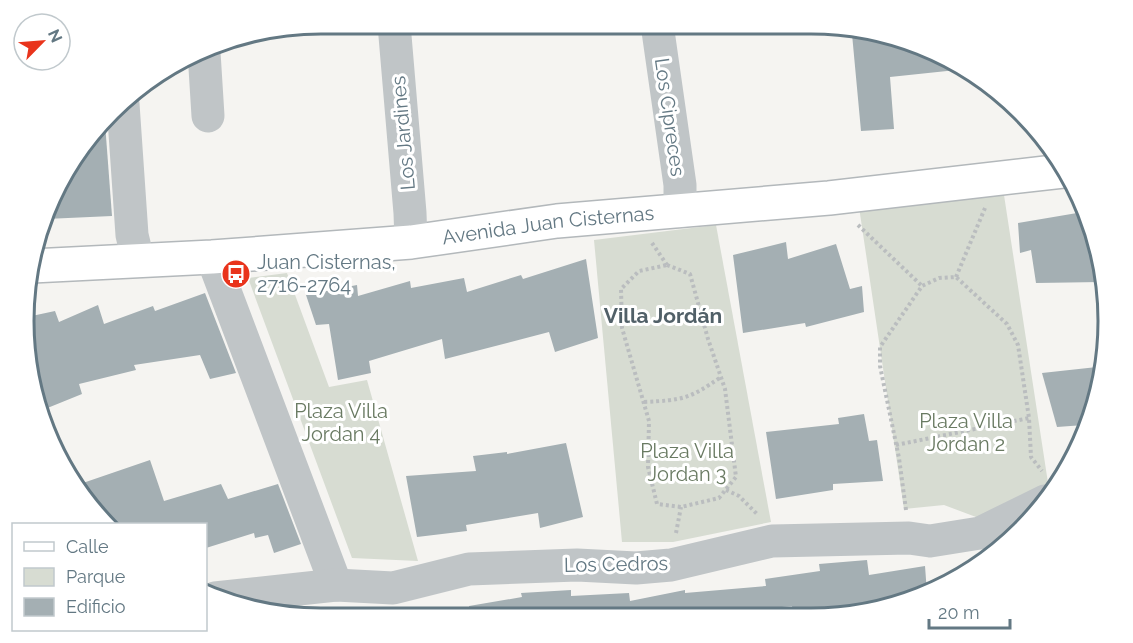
<svg xmlns="http://www.w3.org/2000/svg" width="1133" height="643" font-family="Raleway,sans-serif">
<style>
.green{fill:#d7dcd2}
.building{fill:#a4afb3}
.lines{fill:none;stroke-linecap:round;stroke-linejoin:round}
.major-casing{stroke:#b3b8bb;stroke-width:36}
.path{stroke:#babdbf;stroke-width:4;stroke-dasharray:3 3;stroke-linecap:butt}
.minor{stroke:#c0c5c7;stroke-width:33}
.major{stroke:#fff;stroke-width:33}
.labels{text-anchor:middle;dominant-baseline:central;stroke-width:6;stroke-linejoin:round;paint-order:stroke}
.street-label{font-size:20px;fill:#637883;stroke:#fff}
.poi-label{font-size:20px;fill:#637883;stroke:#fff;text-anchor:start}
.park-label{font-size:20px;fill:#697a62;stroke:#fff}
.neighbourhood-label{font-size:21px;font-weight:bold;fill:#516068;stroke:#fff}
.rim{fill:none;stroke:#637883;stroke-width:3}
</style>
<rect width="100%" height="100%" fill="#f5f4f1"/>
<g class="green">
<polygon points="1004,195 1050,496 992,523 944,505 904,509 859,207"/>
<polygon points="716,225 771,522 673,542 622,542 594,240"/>
<polygon points="287,273 329,387 367,380 418,561 352,558 248,278"/>
</g>
<g class="building">
<polygon points="883,33 883,41 901,39 961,64 966,69 890,77 894,129 861,131 852,34"/>
<polygon points="105,123 112,216 46,219 74,156"/>
<polygon points="1083,212 1099,245 1101,282 1036,283 1031,250 1020,253 1018,223"/>
<polygon points="786,242 788,259 836,244 850,289 862,286 864,312 806,327 805,323 743,333 733,255"/>
<polygon points="586,259 598,338 555,352 549,332 445,359 442,339 369,361 371,373 338,380 329,324 316,325 306,295 357,285 358,296 410,281 411,288 464,278 467,292 521,275 523,279"/>
<polygon points="205,293 236,373 210,379 200,355 134,365 136,370 79,384 82,394 45,409 25,341 27,317 55,311 59,322 98,305 104,324 153,306 155,311"/>
<polygon points="1097,367 1100,379 1084,425 1057,427 1042,373"/>
<polygon points="864,414 869,441 877,440 883,481 833,484 833,490 776,499 766,432 839,424 838,418"/>
<polygon points="566,443 583,517 540,528 538,513 466,525 467,531 417,537 406,476 476,471 473,456 507,452 507,454"/>
<polygon points="150,460 164,501 221,484 228,499 278,484 301,544 274,553 268,535 255,538 254,533 206,548 206,525 106,525 98,517 77,485"/>
<polygon points="867,560 869,575 925,566 927,593 907,603 850,616 794,617 792,606 751,610 752,617 470,618 469,606 522,597 521,593 571,590 571,596 629,593 630,601 685,590 685,593 766,586 765,579 820,571 819,564"/>
</g>
<g class="lines">
<g class="major-casing">
<g id="major">
<path id="s1" d="M32,266L212,257L411,242L557,221L829,198L1063,171"/>
</g>
</g>
<g class="path">
<polyline points="858,225 922,286"/>
<polyline points="652,243 667,265"/>
<polygon points="667,265 690,274 708,339 725,389 736,477 719,498 681,507 657,504 648,467 649,421 622,328 621,289 639,271"/>
<polyline points="956,277 985,208"/>
<path d="M644,402C683,400 689,399 721,377"/>
<polyline points="896,445 1029,418"/>
<polyline points="726,490 739,496 758,515"/>
<polyline points="906,510 899,458 880,366 880,347 922,286 939,278 956,277 1007,324 1018,345 1029,418 1031,457 1042,471"/>
<polyline points="676,533 681,507"/>
</g>
<g class="minor">
<polyline points="394,24 410,213 411,242"/>
<polyline points="657,24 680,185 680,211"/>
<polyline points="204,52 208,116"/>
<polyline points="123,104 132,235 138,260"/>
<polyline points="212,257 336,585"/>
<polyline points="215,598 336,585 393,588 469,569 577,565 636,568 671,565 772,541 909,538 930,541 980,533 1045,501"/>
</g>
<use href="#major" class="major"/>
</g>
<defs>
<g id="bus-disc" transform="scale(1.5)"><circle r="9.5" fill="#e9341c" stroke="#fff"/><path d="M-5-6H5V4H4V6H2V4H-2V6H-4V4H-5ZM-3.5-4V0h7V-4ZM-3.5 1.2v1.5H-2V1.2ZM2 1.2v1.5H3.5V1.2Z" fill="#fff"/></g>
</defs>
<g fill-rule="evenodd">
<use href="#bus-disc" x="236" y="274"/>
</g>
<g class="labels">
<g class="street-label">
<text transform="translate(670 117) rotate(82)">Los Cipreces</text>
<text transform="translate(403 133) rotate(-95)">Los Jardines</text>
<text stroke="none"><textPath href="#s1" startOffset="518">Avenida Juan Cisternas</textPath></text>
<text transform="translate(616 564) rotate(-1)">Los Cedros</text>
</g>
<g class="poi-label">
<text x="257" y="262">Juan Cisternas,<tspan x="257" dy="23">2716-2764</tspan></text>
</g>
<g class="park-label">
<text x="341" y="411">Plaza Villa<tspan x="341" dy="23">Jordan 4</tspan></text>
<text x="966" y="421">Plaza Villa<tspan x="966" dy="23">Jordan 2</tspan></text>
<text x="687" y="451">Plaza Villa<tspan x="687" dy="23">Jordan 3</tspan></text>
</g>
<g class="neighbourhood-label">
<text x="663" y="315">Villa Jordán</text>
</g>
</g>
<path d="M0 0H1133V643H0ZM321 34H811A287 287 0 0 1 1098 321V321A287 287 0 0 1 811 608H321A287 287 0 0 1 34 321V321A287 287 0 0 1 321 34Z" fill="#fff" fill-rule="evenodd"/>
<path class="rim" d="M321 34H811A287 287 0 0 1 1098 321V321A287 287 0 0 1 811 608H321A287 287 0 0 1 34 321V321A287 287 0 0 1 321 34Z"/>
<rect x="12" y="523" width="195" height="108" fill="#ffffff" stroke="#c1c9cd" stroke-width="1.5"/>
<rect x="24" y="542" width="30" height="9" fill="#ffffff" stroke="#c1c9cd" stroke-width="1.5"/>
<text x="66" y="553" font-size="18" fill="#637883">Calle</text>
<rect x="24" y="568" width="30" height="18" fill="#d7dcd2" stroke="#c1c9cd" stroke-width="1.5"/>
<text x="66" y="583" font-size="18" fill="#637883">Parque</text>
<rect x="24" y="598" width="30" height="18" fill="#a4afb3" stroke="#c1c9cd" stroke-width="1.5"/>
<text x="66" y="613" font-size="18" fill="#637883">Edificio</text>
<g transform="translate(42 42) rotate(65)"><circle r="28" fill="#ffffff" stroke="#c1c9cd" stroke-width="1.5"/>
<path d="M0-4.5L10 22L0 15L-10 22Z" fill="#e9341c"/>
<text y="-9" font-size="16" font-weight="bold" text-anchor="middle" fill="#637883">N</text>
</g>
<path d="M929 619v9h81v-9" fill="none" stroke="#637883" stroke-width="3"/>
<text x="938" y="619" font-size="18" fill="#637883" stroke="#ffffff" stroke-width="4.5" paint-order="stroke">20 m</text>
</svg>
